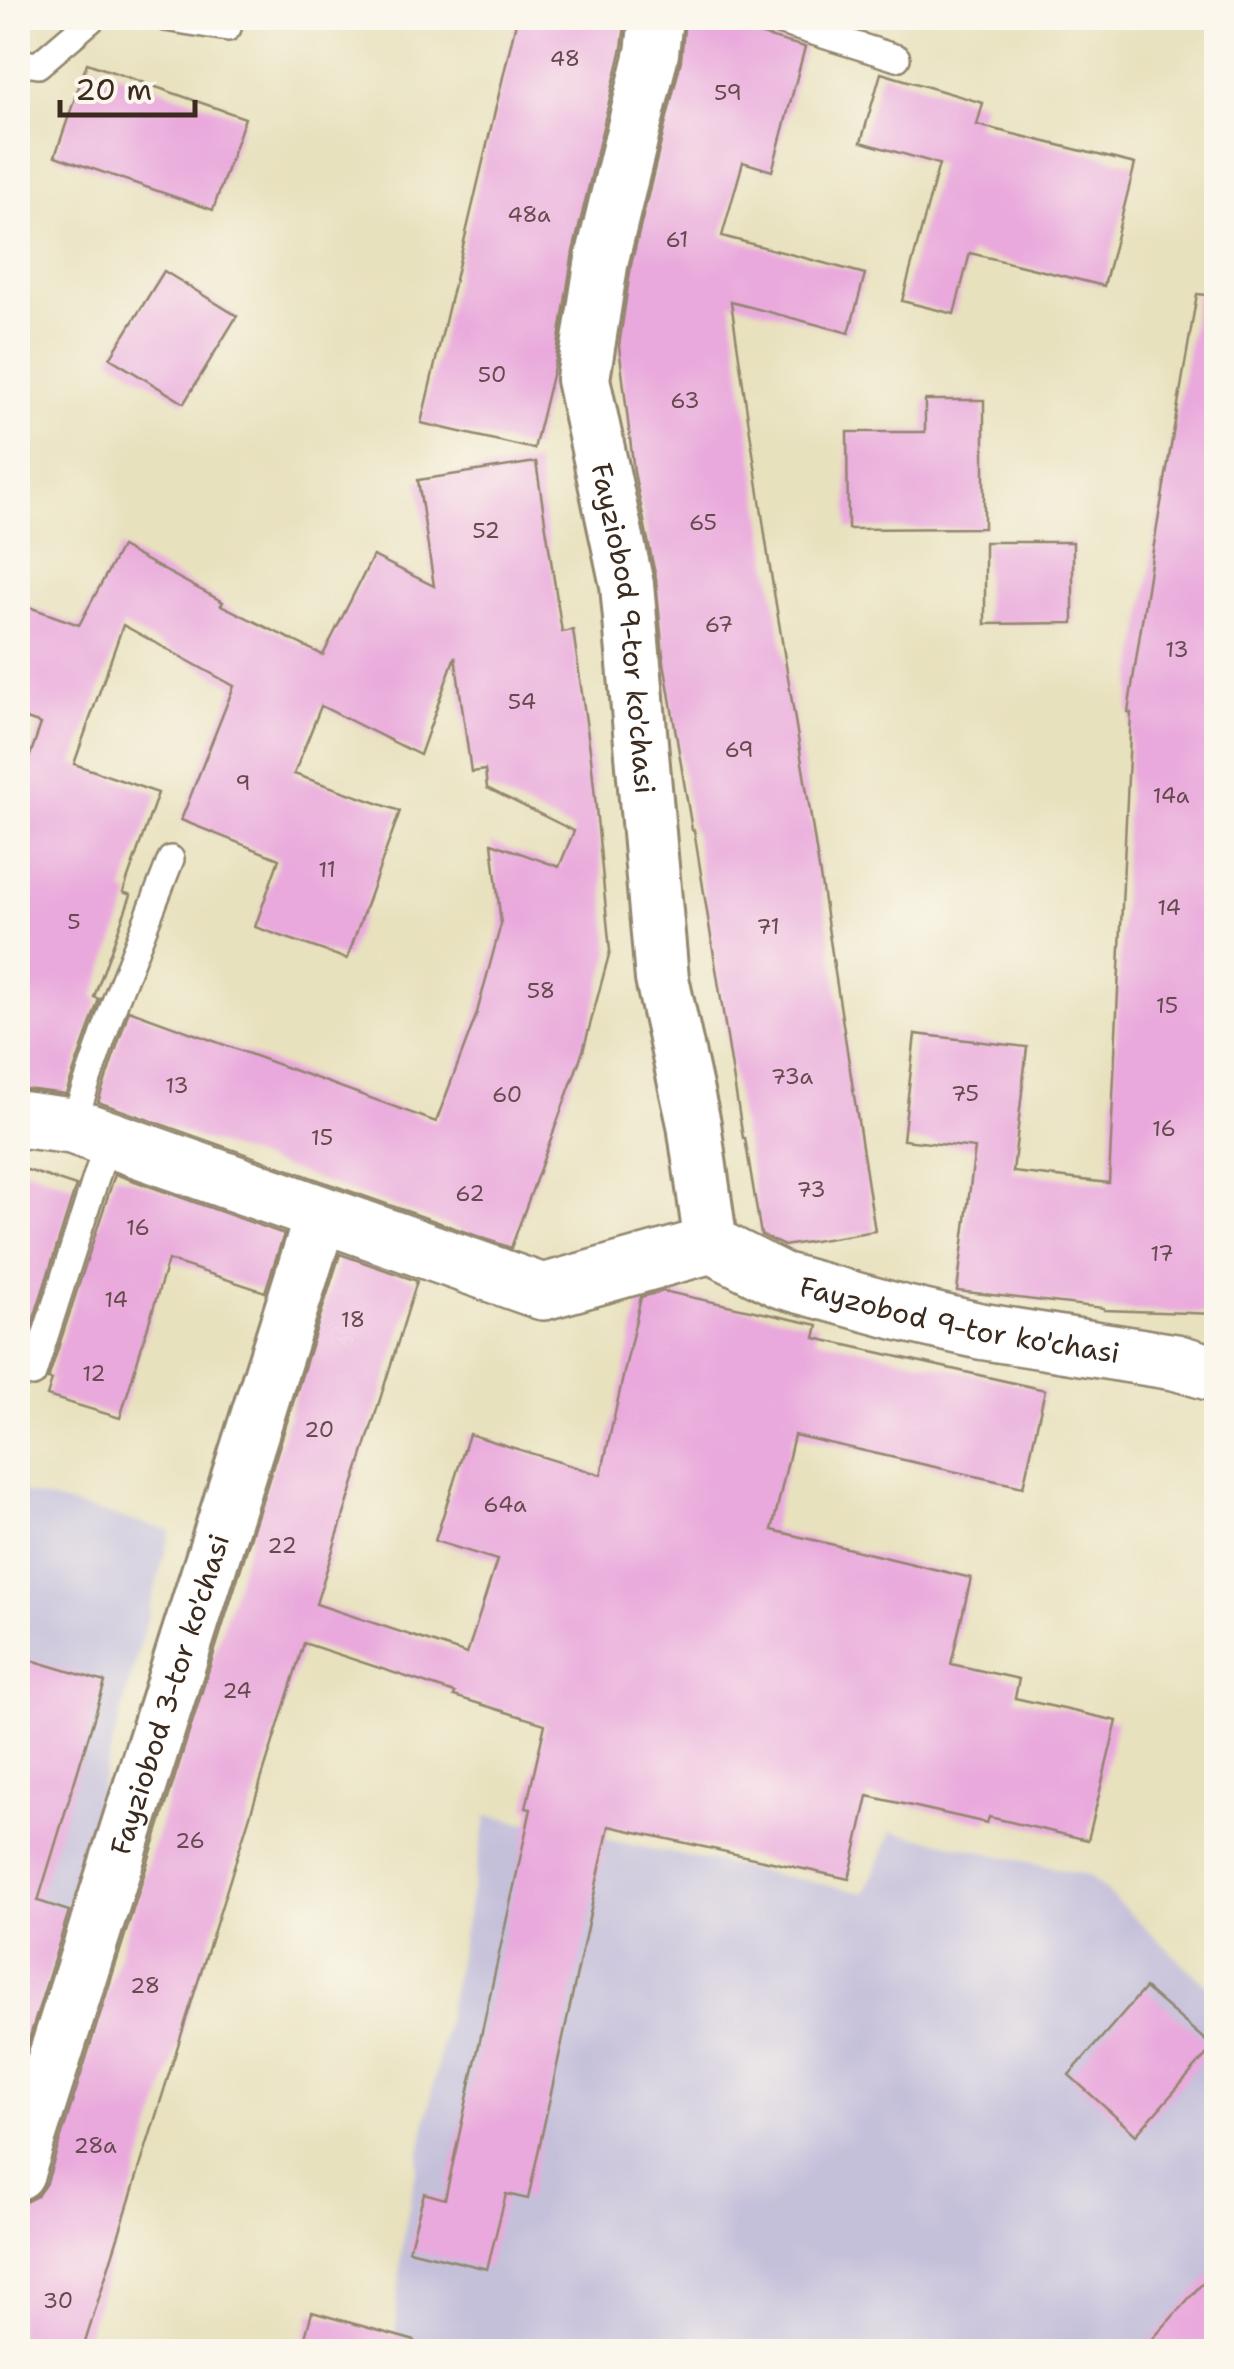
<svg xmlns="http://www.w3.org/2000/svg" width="1234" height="2369" font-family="'Shantell Sans',sans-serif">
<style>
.industrial{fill:#c5c0da}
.building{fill:#e9a9dc}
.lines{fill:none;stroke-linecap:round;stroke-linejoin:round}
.lane-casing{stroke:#92866e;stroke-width:30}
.street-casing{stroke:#92866e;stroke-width:58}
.secondary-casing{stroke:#92866e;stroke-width:60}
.lane{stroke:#fff;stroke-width:25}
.street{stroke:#fff;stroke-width:52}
.secondary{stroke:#fff;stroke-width:55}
.labels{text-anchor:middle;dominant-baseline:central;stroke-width:10;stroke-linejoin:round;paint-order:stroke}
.number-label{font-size:22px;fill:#664a4e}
.street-label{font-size:28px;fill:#3b2a1e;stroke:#fbf7ec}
</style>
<rect width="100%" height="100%" fill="#fbf7ec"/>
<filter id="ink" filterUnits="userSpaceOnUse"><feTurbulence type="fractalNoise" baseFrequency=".01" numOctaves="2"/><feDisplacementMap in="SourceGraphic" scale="20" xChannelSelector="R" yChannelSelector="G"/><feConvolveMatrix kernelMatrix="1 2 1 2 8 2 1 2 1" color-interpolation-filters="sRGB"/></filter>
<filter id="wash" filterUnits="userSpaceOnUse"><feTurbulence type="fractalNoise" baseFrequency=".0048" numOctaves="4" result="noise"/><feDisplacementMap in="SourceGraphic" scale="40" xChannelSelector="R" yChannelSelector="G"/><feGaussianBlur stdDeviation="2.25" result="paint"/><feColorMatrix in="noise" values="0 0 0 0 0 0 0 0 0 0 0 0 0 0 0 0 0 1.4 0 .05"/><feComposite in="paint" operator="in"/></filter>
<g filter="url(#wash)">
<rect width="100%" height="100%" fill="#e8e1be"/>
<g class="industrial">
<polygon points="18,1491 171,1531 18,2090"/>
<polygon points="487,1815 865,1893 892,1831 1090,1876 1216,1994 1216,2351 394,2352 402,2242"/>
</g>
<g id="blocks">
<g class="building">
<polygon points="517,18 626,18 622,48 573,252 556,359 534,449 421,423"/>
<polygon points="685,18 701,18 805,47 772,171 743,162 722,236 865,274 849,333 731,302 769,562 810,811 875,1231 784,1246 761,1235 745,1138 743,1138 694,830 692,830 663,656 656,579 634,472 619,346 631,265 681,60"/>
<polygon points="87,63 245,118 213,210 55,156"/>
<polygon points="881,73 983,103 977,125 1135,164 1104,286 970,253 954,314 902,301 939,164 861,142"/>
<polygon points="164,271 237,316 184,403 110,358"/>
<polygon points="1197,294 1216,296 1216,1314 1104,1310 1104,1308 957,1291 975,1148 903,1140 915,1034 1027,1047 1013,1172 1109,1183 1131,713 1128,712 1152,556"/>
<polygon points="925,400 984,400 984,528 848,529 847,432 925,432"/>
<polygon points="536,462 562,632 573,630 591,757 610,951 583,1051 511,1248 98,1102 129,1010 436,1122 476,1016 501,924 492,843 559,867 574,831 487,788 485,770 471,772 455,656 420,755 321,706 294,774 400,811 347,959 255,927 279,859 181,820 234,686 123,625 74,764 158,793 123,892 131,895 94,997 99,999 66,1094 18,1088 18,790 41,724 18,716 18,603 79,625 121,547 223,602 221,605 323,655 373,556 434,586 418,480"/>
<polygon points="985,542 1073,542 1073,623 985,624"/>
<polygon points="18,1167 76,1186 18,1369"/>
<polygon points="115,1174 284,1234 265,1292 168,1260 120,1418 47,1396 52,1380 48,1379"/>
<polygon points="340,1254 417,1281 316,1604 467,1654 497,1560 435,1541 469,1434 601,1475 641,1297 663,1291 818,1325 815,1338 1045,1390 1023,1487 794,1435 772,1530 971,1578 951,1664 1019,1679 1015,1698 1117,1721 1088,1840 989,1817 987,1823 868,1796 849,1879 609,1826 528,2199 506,2194 487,2269 409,2250 424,2193 445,2199 531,1809 526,1808 545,1724 454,1696 455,1693 304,1643 82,2352 18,2352 18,2202 25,2202 37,2196 47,2182"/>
<polygon points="18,1656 105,1682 38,1901 69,1911 18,2075"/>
<polygon points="1145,1988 1213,2047 1136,2135 1069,2075"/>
<polygon points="1216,2268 1216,2352 1141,2352"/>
<polygon points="312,2312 415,2341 413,2352 301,2352"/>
</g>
</g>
</g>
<g filter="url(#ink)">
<use href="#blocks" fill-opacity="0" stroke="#92866e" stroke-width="2.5"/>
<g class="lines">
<g class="lane-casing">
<g id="lane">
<polyline points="165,18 228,28 231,18"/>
<polyline points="769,18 897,58"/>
<polyline points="18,62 38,65 93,18"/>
<polyline points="72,1126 116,999 171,859"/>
<polyline points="33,1374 108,1140"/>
</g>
</g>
<g class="street-casing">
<g id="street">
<path id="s1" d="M656,18L652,53L602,259L583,379L627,585L662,979L694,1124L711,1245"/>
<path id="s2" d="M18,2173L321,1215"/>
</g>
</g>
<g class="secondary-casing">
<g id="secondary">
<path id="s3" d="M18,1119L72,1126L543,1292L711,1245L781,1280L898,1312L980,1331L1175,1362L1216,1374"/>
</g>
</g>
<use href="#lane" class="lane"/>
<use href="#street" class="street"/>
<use href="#secondary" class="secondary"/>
</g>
</g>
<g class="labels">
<g class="number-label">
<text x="565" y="58">48</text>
<text x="728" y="92">59</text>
<text x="529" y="214">48a</text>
<text x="677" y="239">61</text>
<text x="492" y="374">50</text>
<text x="685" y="400">63</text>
<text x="703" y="522">65</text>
<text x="486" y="530">52</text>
<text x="719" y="624">67</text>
<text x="1177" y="649">13</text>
<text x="522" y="701">54</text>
<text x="739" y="749">69</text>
<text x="243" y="782">9</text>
<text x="1171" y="795">14a</text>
<text x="327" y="869">11</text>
<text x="1169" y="907">14</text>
<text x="74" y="921">5</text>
<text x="768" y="926">71</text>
<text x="541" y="990">58</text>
<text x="1167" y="1005">15</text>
<text x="792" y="1076">73a</text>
<text x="177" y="1085">13</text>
<text x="965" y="1093">75</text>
<text x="507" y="1094">60</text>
<text x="1164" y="1128">16</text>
<text x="322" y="1137">15</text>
<text x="811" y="1189">73</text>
<text x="470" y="1193">62</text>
<text x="138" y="1227">16</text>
<text x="1162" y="1253">17</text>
<text x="116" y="1299">14</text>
<text x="353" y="1319">18</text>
<text x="94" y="1373">12</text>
<text x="319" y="1429">20</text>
<text x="505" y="1504">64a</text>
<text x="282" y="1545">22</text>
<text x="237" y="1690">24</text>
<text x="190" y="1840">26</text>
<text x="145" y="1985">28</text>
<text x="95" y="2145">28a</text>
<text x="58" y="2300">30</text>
</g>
<g class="street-label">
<text stroke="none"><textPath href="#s1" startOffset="622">Fayziobod 9-tor ko'chasi</textPath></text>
<text stroke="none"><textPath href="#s3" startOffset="990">Fayzobod 9-tor ko'chasi</textPath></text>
<text stroke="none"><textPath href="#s2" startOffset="502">Fayziobod 3-tor ko'chasi</textPath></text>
</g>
</g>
<rect width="1234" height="2369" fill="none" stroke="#fbf7ec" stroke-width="60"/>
<path d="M60 100v15h135v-15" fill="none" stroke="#3b2a1e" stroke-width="5"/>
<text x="75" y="100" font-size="30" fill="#3b2a1e" stroke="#fbf7ec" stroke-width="8" paint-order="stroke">20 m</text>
</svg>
